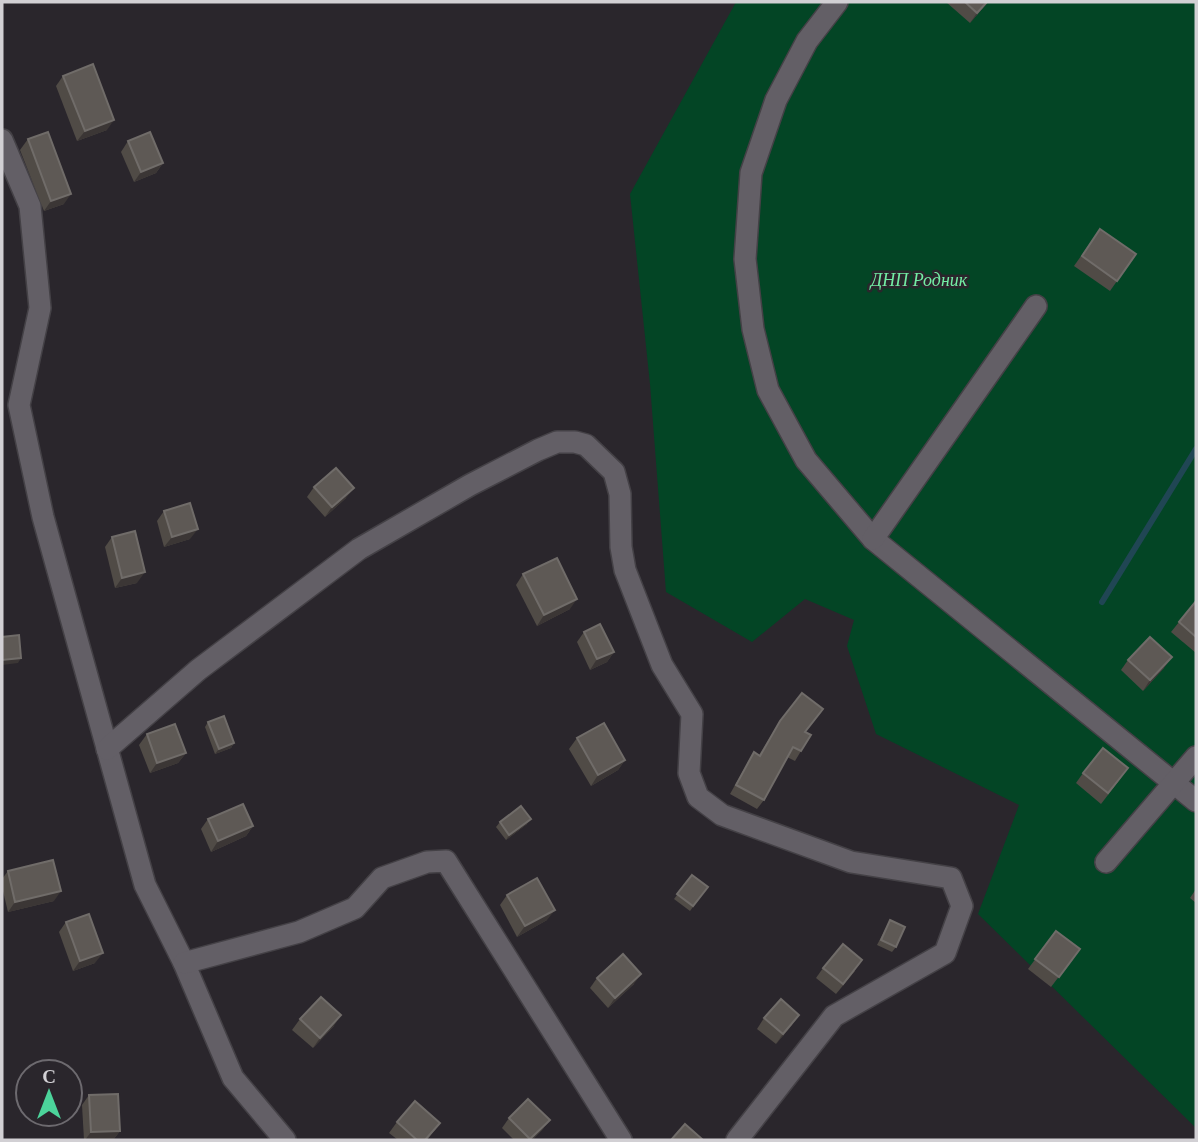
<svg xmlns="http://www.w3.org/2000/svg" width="1198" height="1142" font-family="Georgia,serif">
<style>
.green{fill:#034525}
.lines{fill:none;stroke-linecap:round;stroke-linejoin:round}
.stream{stroke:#204654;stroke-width:6}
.street-casing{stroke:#444146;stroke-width:24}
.street{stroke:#635f66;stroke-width:21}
.wall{fill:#504b46}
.shaded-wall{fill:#3b3635}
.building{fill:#5e5955;stroke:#706c69;stroke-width:2}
.labels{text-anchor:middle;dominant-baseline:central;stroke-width:5;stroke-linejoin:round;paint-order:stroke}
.park-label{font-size:18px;font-style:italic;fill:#73eda4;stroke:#2a262c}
</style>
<rect width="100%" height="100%" fill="#2a262c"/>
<polygon class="green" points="736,2 1196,2 1196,1128 978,914 1019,805 876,734 847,646 854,620 805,599 752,642 666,592 650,384 630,194"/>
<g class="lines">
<polyline class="stream" points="1102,602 1196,449"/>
<g class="street-casing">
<g id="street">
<polyline points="837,2 807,41 776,100 751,173 745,259 753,329 768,390 806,460 873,539 1196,801"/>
<polyline points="2,140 30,206 40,308 19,405 43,517 145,885 184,963 233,1078 285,1140"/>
<polyline points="873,539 1036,306"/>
<polyline points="107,749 198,670 359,549 470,485 538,450 557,442 575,442 586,445 614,472 620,494 621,547 625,570 662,665 692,714 689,773 698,797 722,815 851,862 951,878 962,906 945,953 834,1016 737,1140"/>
<polyline points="1106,862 1196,757"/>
<polyline points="184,963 299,932 355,908 382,878 427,862 446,861 621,1140"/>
</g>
</g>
<use href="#street" class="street"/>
</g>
<g class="wall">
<polygon points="946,2 988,2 970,23"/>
<polygon points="63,76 107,130 77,141 56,86"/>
<polygon points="28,139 64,204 44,211 20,150"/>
<polygon points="128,141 163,163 156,173 134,182 121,152"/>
<polygon points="1100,229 1136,254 1110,291 1074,266"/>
<polygon points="314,487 346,498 325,517 307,497"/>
<polygon points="164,511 190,539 164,547 157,521"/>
<polygon points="112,537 137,583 115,588 105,547"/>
<polygon points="523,574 570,609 537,626 516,585"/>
<polygon points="1196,601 1196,653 1171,632"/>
<polygon points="584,632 614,652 607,662 590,670 577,642"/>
<polygon points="1128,660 1164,668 1143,691 1121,670"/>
<polygon points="780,721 806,732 801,751 795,761 787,757 764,800 757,809 730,794 748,762 754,752 759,755"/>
<polygon points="208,722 234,743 231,748 215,754 205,727"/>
<polygon points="147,734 186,753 178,763 150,773 139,745"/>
<polygon points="577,738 625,760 618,770 591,786 569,749"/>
<polygon points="1083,773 1121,778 1101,804 1076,783"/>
<polygon points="208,819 253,826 246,836 211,852 201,829"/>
<polygon points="500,822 527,824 506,840 496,827"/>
<polygon points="8,871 54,901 8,912 2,887 2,879"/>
<polygon points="692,875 708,887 690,911 674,899"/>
<polygon points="1196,889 1196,903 1190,898"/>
<polygon points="507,895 547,920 517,937 500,905"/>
<polygon points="890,920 896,947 892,952 877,945"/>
<polygon points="66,922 95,963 73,971 59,932"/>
<polygon points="1056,931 1080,949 1051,987 1028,969"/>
<polygon points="823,968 855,971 836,994 816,978"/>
<polygon points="597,978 634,984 608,1008 590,988"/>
<polygon points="764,1018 792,1025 776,1044 757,1029"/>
<polygon points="300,1019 334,1026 313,1048 292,1030"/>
<polygon points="89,1095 120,1131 113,1140 84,1140 82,1105"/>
<polygon points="509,1118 550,1120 542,1130 532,1140 514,1140 502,1128"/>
<polygon points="397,1122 440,1123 427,1140 398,1140 389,1133"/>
</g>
<g class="shaded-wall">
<polygon points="987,2 988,2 970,23 977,13"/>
<polygon points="114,120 107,130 77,141 85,131"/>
<polygon points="163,163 156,173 134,182 141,172"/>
<polygon points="71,194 64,204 44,211 51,201"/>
<polygon points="354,488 346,498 325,517 332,507"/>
<polygon points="198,529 190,539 164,547 172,537"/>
<polygon points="145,572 137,583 115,588 122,578"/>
<polygon points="577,599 570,609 537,626 544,615"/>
<polygon points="614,652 607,662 590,670 597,659"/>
<polygon points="1172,657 1164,668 1143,691 1150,680"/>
<polygon points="21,658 18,663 2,665 2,660"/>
<polygon points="234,743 231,748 215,754 219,749"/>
<polygon points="186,753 178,763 150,773 157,763"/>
<polygon points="625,760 618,770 591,786 598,775"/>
<polygon points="531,819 527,824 506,840 509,835"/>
<polygon points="253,826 246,836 211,852 218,841"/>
<polygon points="61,891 54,901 8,912 15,902"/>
<polygon points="555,910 547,920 517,937 525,926"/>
<polygon points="103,953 95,963 73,971 80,961"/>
<polygon points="641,974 634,984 608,1008 615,998"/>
<polygon points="341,1015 334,1026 313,1048 320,1038"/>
<polygon points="799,1015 792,1025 776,1044 783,1034"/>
<polygon points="550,1120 542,1130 532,1140 529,1140"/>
<polygon points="120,1131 113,1140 85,1140 91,1132"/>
</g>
<g class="building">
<polygon points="965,2 987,2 977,13"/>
<polygon points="93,64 114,120 85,131 63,76"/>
<polygon points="48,132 71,194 51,201 28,139"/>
<polygon points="150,132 163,163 141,172 128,141"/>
<polygon points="1100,229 1136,254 1117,281 1082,256"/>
<polygon points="336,468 354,488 332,507 314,487"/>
<polygon points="190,503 198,529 172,537 164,511"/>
<polygon points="135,531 145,572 122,578 112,537"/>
<polygon points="557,558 577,599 544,615 523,574"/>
<polygon points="1196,601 1196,637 1179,622"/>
<polygon points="600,624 614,652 597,659 584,632"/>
<polygon points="19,635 21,658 2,660 2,637"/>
<polygon points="1150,637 1172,657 1150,680 1128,660"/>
<polygon points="802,693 823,709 805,732 811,735 801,751 793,747 764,800 736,785 754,752 760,756 780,721"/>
<polygon points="224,716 234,743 219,749 208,722"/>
<polygon points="604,723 625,760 598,775 577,738"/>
<polygon points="175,724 186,753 157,763 147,734"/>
<polygon points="1103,748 1128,768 1108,793 1083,773"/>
<polygon points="243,804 253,826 218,841 208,819"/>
<polygon points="521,806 531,819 509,835 500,822"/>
<polygon points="53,860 61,891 15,902 8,871"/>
<polygon points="692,875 708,887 693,906 677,894"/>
<polygon points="537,878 555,910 525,926 507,895"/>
<polygon points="89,914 103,953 80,961 66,922"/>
<polygon points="890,920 905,927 896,947 881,940"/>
<polygon points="1056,931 1080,949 1059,977 1035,959"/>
<polygon points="843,944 862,960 843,984 823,968"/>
<polygon points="623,954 641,974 615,998 597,978"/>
<polygon points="321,997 341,1015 320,1038 300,1019"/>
<polygon points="781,999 799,1015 783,1034 764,1018"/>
<polygon points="118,1094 120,1131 91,1132 89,1095"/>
<polygon points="528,1099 550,1120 530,1139 509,1118"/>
<polygon points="415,1101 440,1123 425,1140 417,1140 397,1122"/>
<polygon points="685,1124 702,1139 701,1140 671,1140"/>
</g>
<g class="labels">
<g class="park-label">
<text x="919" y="280">ДНП Родник</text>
</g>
</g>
<rect width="1198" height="1142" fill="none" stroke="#d2d0d4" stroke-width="7"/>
<g transform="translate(49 1093)"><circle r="33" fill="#2a262c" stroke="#6d6a6f" stroke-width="2"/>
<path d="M0-5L12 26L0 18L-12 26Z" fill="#4cd49b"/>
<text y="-10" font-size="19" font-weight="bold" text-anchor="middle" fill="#d2d0d4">С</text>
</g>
</svg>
